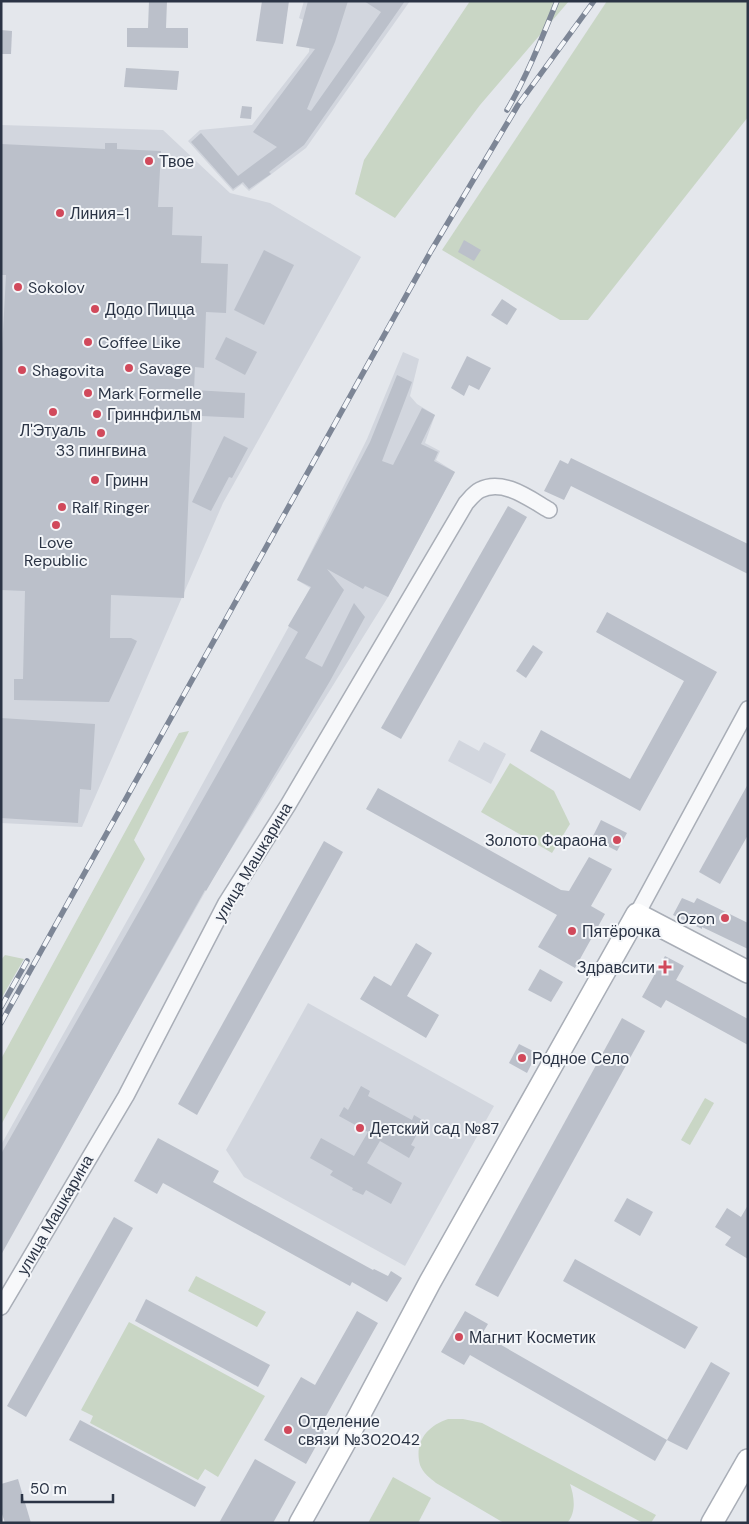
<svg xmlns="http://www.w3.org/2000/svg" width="749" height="1524" font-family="'DM Sans',sans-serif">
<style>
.built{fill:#d2d6de}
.green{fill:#c9d6c5}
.building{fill:#bbc0ca}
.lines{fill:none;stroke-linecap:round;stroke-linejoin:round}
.street-casing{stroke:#a9aeb7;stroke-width:18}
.secondary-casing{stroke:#a9aeb7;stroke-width:24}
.street{stroke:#f7f8fa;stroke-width:15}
.secondary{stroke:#fff;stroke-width:21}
.rail-casing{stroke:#7d8696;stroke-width:5.5}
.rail{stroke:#f4f6f9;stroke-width:4;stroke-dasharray:11;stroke-linecap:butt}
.poi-dot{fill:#d1495b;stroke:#f4f6f9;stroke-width:2}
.labels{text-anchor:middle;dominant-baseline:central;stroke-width:4;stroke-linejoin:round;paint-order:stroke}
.poi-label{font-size:16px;fill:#2b3445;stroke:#f4f6f9;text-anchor:start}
.street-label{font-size:16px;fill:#2b3445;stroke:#f4f6f9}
</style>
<rect width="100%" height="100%" fill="#e4e7ec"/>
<g class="built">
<polygon points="304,1 410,1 306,148 249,191 242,184 233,191 188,141 200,130 252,125 309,52 311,24 299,18"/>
<polygon points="1,125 163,130 230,193 270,203 361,257 223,503 82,827 1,823"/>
<polygon points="403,352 419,359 410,396 417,404 435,415 425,443 440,451 436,460 455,472 388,597 213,878 1,1252 1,1145 146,887 310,588 297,580 367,439"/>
<polygon points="459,740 479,751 484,742 506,754 491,784 448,761"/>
<polygon points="308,1003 494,1106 405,1266 244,1177 226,1150"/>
</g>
<g class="green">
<polygon points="470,1 569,1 480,105 395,218 355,194 364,160"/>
<polygon points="607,1 748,1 748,117 588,320 560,320 442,250"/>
<polygon points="189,731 134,840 145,859 1,1125 1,1059 179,733"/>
<polygon points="510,763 554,791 570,824 552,853 481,812"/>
<polygon points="5,955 24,959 1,999 1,960"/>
<polygon points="705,1098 714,1103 690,1145 681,1140"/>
<polygon points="196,1276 266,1312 257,1327 188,1291"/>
<polygon points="129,1322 265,1396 218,1477 205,1469 198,1480 90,1423 93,1416 81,1410"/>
<path d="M448,1419H463L482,1423L656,1515L651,1523H643L570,1484C574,1496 577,1512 567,1523H504L436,1483C430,1478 423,1473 420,1465C414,1442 427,1426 448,1419Z"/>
<polygon points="393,1477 431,1498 418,1523 368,1523"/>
</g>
<g class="building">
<polygon points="149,1 167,1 166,28 188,28 188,48 127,47 127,28 148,28"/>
<polygon points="262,1 289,1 283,44 256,41"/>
<polygon points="308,1 348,1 335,42 307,109 311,111 381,12 364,1 405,1 304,145 269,172 271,174 249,189 243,182 233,189 191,142 201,133 238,176 277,147 253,132 315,49 296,46"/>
<polygon points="1,30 12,31 11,54 1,54"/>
<polygon points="126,68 179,71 177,90 124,87"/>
<polygon points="242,106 252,107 251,119 240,118"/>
<polygon points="105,143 117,143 117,149 161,151 158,207 173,207 172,235 202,236 201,263 228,264 226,313 206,312 204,368 195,367 194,390 245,393 244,418 181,415 192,420 184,598 111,595 110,638 131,638 137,641 109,702 14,700 14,679 23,679 25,591 1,590 1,369 6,275 1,275 1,144 105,149"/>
<polygon points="464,240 481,250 474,261 458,252"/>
<polygon points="264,250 294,265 264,325 234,310"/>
<polygon points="502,299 517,309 507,325 491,315"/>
<polygon points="226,337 257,352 245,375 215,359"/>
<polygon points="467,356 491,368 479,390 469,385 464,396 451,388"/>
<polygon points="397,375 412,382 382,461 393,465 422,408 435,415 421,444 438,452 434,461 455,472 388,597 365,586 363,589 327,569 344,590 305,658 322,667 354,603 365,617 330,681 206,891 205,890 1,1255 1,1154 298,632 288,626 311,587 297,580 370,442"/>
<polygon points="224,436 248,448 232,478 229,477 211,511 192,502"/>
<polygon points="571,458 748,544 748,574 571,486 564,500 544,491 560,460 568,464"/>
<polygon points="508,506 527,517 401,739 381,728"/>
<polygon points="607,612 717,672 640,811 530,751 541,730 630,779 684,681 596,632"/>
<polygon points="533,645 543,652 526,678 516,671"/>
<polygon points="1,718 95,724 91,790 80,789 78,823 1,818"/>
<polygon points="748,784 748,835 720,884 699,872"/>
<polygon points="378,788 561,890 569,891 589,857 612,869 591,906 605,914 575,968 538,947 557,915 366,809"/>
<polygon points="601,820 627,833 617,851 592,838"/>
<polygon points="324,841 343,852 197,1115 178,1104"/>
<polygon points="682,898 694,903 697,898 748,923 748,949 702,927 702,929 673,915"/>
<polygon points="416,943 432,953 407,996 439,1015 426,1038 360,999 374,976 391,986"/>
<polygon points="665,956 684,966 676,980 748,1019 748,1045 666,1000 661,1008 642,997"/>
<polygon points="540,969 563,982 551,1002 528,990"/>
<polygon points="622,1018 645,1031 498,1297 475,1285"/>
<polygon points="519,1044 537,1053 527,1073 509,1063"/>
<polygon points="361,1086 370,1091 368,1096 412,1120 414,1115 424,1121 411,1145 415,1147 409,1158 380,1141 367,1163 402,1183 391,1204 366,1190 363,1195 352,1190 353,1188 330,1175 333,1171 310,1158 321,1138 354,1156 368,1132 339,1116 344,1107 348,1110"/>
<polygon points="158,1138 219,1171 213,1182 373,1270 374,1269 388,1276 391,1271 402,1278 387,1302 352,1282 350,1286 163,1183 157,1194 134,1181"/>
<polygon points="627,1198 653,1212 640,1236 614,1221"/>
<polygon points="748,1205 748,1259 725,1245 731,1237 715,1227 727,1208 741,1217"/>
<polygon points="114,1217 133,1228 26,1417 7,1406"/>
<polygon points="575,1259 698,1327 685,1349 563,1281"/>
<polygon points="146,1299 270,1365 258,1387 135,1321"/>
<polygon points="357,1311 378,1323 321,1425 326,1428 306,1464 264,1440 301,1377 315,1385"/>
<polygon points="465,1311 488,1324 482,1334 667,1440 655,1461 470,1355 464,1365 441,1352"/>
<polygon points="711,1362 730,1373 687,1450 667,1440"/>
<polygon points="80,1420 206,1487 195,1507 69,1440"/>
<polygon points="255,1459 296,1482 273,1523 219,1523"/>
<polygon points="18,1479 31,1523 5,1523 1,1511 1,1484"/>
</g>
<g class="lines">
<g class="street-casing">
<g id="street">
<polyline points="637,914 748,709"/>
<path d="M1,1307L126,1096L226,903L288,805L466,503C470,499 474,493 480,490C503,478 530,499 549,510"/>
</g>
</g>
<g class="secondary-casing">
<g id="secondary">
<polyline points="300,1523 344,1444 430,1282 637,914 748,972"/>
<polyline points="712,1523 748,1460"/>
</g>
</g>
<use href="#street" class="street"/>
<use href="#secondary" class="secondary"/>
<g class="rail-casing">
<g id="rail">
<path d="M507,110C527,76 542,38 557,1"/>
<polyline points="1,1007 27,961"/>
<polyline points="1,1023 431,251 518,105 594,1"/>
</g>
</g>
<use href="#rail" class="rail"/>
</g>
<g class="poi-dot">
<circle cx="149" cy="161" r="5"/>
<circle cx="60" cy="213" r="5"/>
<circle cx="18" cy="287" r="5"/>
<circle cx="95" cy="309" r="5"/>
<circle cx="88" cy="342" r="5"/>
<circle cx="129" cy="368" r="5"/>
<circle cx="22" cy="370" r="5"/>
<circle cx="88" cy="393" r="5"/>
<circle cx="53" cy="412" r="5"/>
<circle cx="97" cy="414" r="5"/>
<circle cx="101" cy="433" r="5"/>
<circle cx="95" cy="480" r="5"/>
<circle cx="62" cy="507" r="5"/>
<circle cx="56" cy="525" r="5"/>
<circle cx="617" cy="840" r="5"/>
<circle cx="725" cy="918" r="5"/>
<circle cx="572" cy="931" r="5"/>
<path d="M662.5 959.5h5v5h5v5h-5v5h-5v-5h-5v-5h5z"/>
<circle cx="522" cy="1058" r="5"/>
<circle cx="360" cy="1128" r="5"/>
<circle cx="459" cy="1337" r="5"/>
<circle cx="288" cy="1430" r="5"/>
</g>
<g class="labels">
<g class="poi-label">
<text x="159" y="161">Твое</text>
<text x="70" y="213">Линия-1</text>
<text x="28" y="287">Sokolov</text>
<text x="105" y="309">Додо Пицца</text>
<text x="98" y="342">Coffee Like</text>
<text x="139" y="368">Savage</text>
<text x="32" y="370">Shagovita</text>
<text x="98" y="393">Mark Formelle</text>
<text x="107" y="414">Гриннфильм</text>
<text x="53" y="430" text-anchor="middle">Л'Этуаль</text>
<text x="101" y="450" text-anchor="middle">33 пингвина</text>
<text x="105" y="480">Гринн</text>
<text x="72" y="507">Ralf Ringer</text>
<text x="56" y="542" text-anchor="middle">Love<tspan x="56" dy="18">Republic</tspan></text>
<text x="607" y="840" text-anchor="end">Золото Фараона</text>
<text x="715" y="918" text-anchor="end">Ozon</text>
<text x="582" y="931">Пятёрочка</text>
<text x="655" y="967" text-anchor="end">Здравсити</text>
<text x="532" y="1058">Родное Село</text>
<text x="370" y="1128">Детский сад №87</text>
<text x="469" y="1337">Магнит Косметик</text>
<text x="298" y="1421">Отделение<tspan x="298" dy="18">связи №302042</tspan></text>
</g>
<g class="street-label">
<text transform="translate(253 862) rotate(-59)">улица Машкарина</text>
<text transform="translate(55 1215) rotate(-60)">улица Машкарина</text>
</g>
</g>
<rect width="749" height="1524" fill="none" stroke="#2b3445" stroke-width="5"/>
<path d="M22 1494v8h91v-8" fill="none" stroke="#2b3445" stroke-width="2.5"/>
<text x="30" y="1494" font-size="15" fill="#2b3445" stroke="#f4f6f9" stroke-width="4" paint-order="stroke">50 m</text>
</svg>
